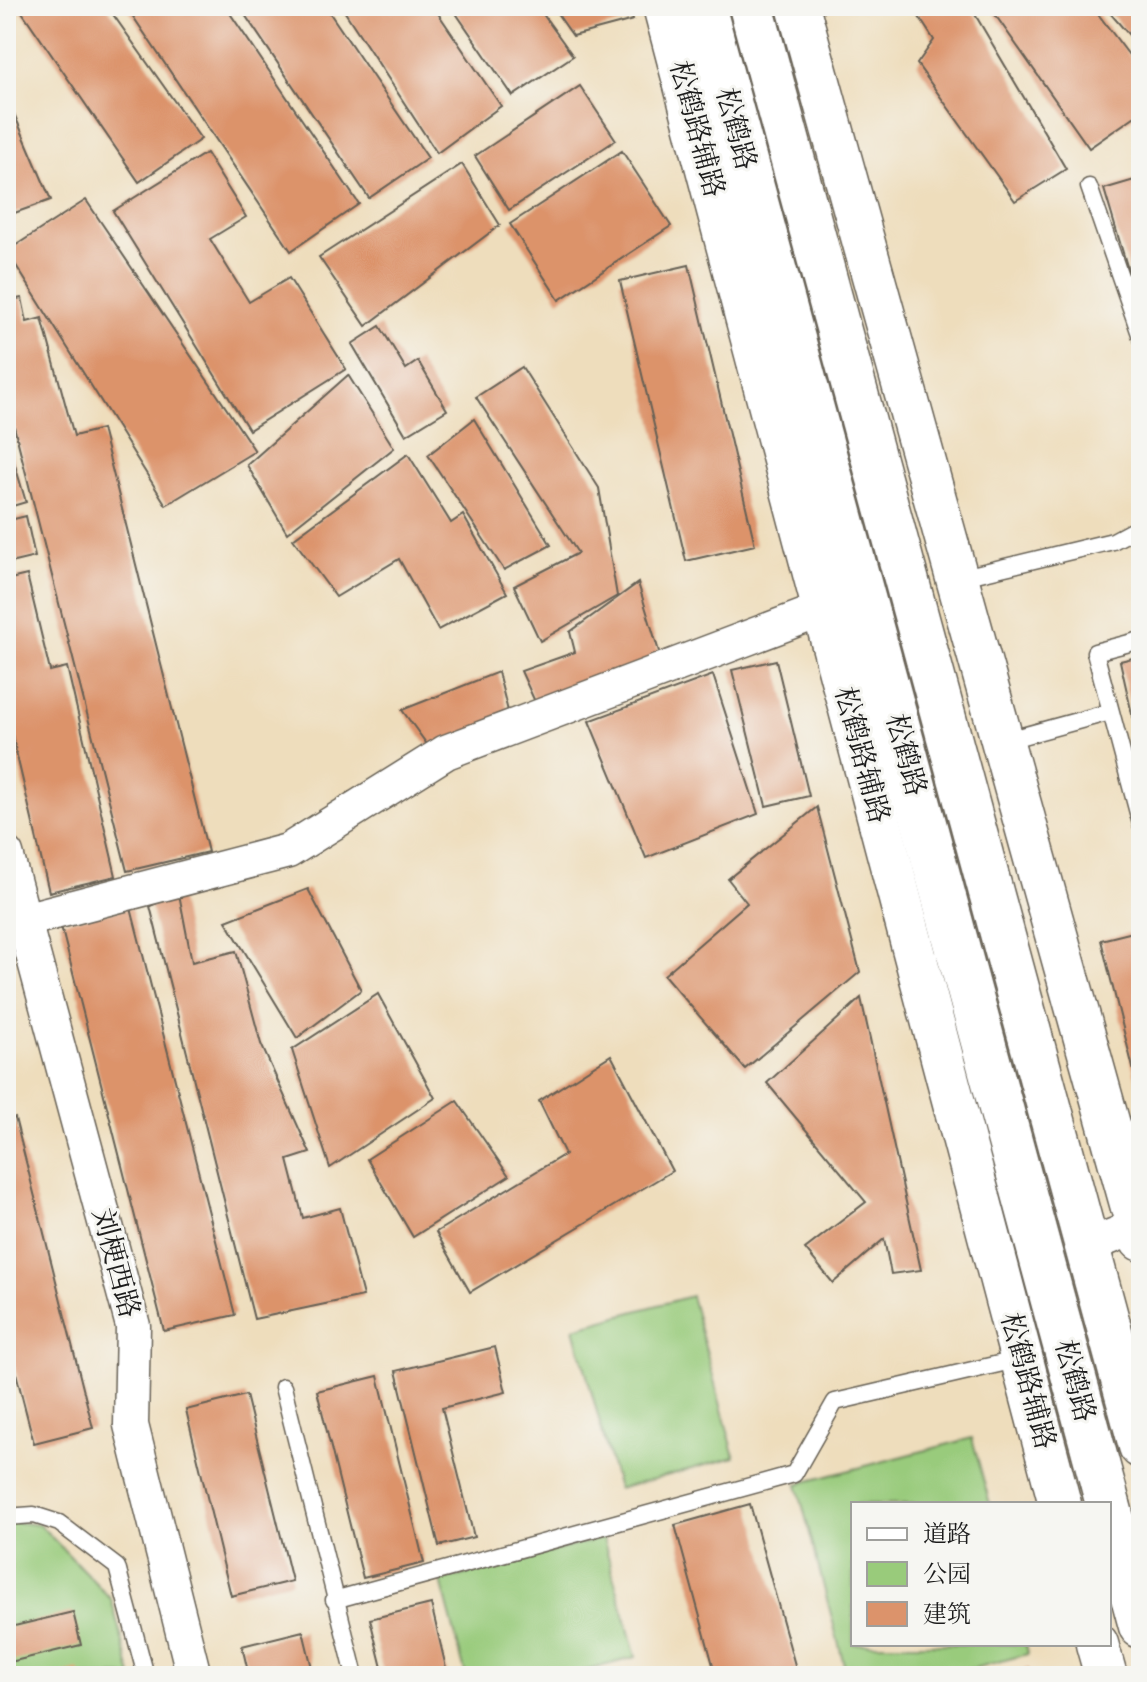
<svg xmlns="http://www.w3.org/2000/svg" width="1147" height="1682" font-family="Alegreya,'Noto Serif SC',serif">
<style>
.green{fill:#99cb7b;stroke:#5a744c;stroke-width:2}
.building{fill:#dc936b}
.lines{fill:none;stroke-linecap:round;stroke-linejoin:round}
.service-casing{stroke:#666054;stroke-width:19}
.minor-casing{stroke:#666054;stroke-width:37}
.tertiary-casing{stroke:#666054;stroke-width:45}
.secondary-casing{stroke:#666054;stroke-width:47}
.service{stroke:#fff;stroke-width:16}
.minor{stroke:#fff;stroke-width:34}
.tertiary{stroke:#fff;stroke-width:42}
.secondary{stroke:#fff;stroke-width:44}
.labels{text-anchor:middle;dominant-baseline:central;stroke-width:6;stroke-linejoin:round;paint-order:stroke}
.street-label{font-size:28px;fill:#1c1c1c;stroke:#f6f6f2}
</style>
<rect width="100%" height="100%" fill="#f6f6f2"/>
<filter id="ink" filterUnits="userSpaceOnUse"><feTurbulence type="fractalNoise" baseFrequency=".0125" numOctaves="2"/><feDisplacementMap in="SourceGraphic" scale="16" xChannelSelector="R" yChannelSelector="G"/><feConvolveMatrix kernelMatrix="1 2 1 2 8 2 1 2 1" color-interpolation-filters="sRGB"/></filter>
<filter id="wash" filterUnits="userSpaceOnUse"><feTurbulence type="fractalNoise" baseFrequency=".006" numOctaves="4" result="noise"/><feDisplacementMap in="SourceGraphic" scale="32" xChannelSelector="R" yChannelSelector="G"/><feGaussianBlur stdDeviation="1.8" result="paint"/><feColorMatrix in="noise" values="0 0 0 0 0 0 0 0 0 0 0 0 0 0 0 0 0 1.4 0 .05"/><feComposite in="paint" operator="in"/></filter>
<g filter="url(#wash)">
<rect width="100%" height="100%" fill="#eeddbc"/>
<g class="green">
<polygon points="691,1296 735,1457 618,1489 574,1328"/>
<polygon points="972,1438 990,1504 853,1504 853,1644 1026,1644 1028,1654 944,1676 847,1676 797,1484"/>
<polygon points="6,1521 40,1525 111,1599 132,1676 6,1676"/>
<polygon points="603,1538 636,1657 566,1676 466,1676 441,1581"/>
</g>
<g id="blocks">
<g class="building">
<polygon points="18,6 107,6 201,139 139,182"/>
<polygon points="126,6 225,6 359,204 291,251"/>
<polygon points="239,6 325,6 428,158 369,198"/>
<polygon points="341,6 433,6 501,106 437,153"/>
<polygon points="451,6 537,6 573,56 513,96"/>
<polygon points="552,6 628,6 633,20 573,36"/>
<polygon points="912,6 970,6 1066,169 1015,201 917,64 934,40"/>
<polygon points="989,6 1092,6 1141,71 1141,112 1089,148"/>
<polygon points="1104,6 1141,6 1141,49"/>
<polygon points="580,86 616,140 509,210 475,156"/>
<polygon points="6,95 51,200 6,216"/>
<polygon points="622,151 671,226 559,300 510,224"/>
<polygon points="206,153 246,217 210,239 249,302 289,278 346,369 249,430 113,211"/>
<polygon points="462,164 500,225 366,326 319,257"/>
<polygon points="1141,178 1141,291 1135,293 1104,189"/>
<polygon points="86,200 255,451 166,505 7,251"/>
<polygon points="689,265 755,545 686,561 620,281"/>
<polygon points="22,298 27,322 42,318 74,436 102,429 208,852 127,871 6,395 6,301"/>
<polygon points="380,326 406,369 418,361 447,410 406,435 352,344"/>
<polygon points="522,367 599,488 617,596 540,641 514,586 578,553 476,397"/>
<polygon points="348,375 394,448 287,533 247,465"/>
<polygon points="474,419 551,545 504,570 428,455"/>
<polygon points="6,435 26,502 6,508"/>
<polygon points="408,454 451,523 463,515 507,593 438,630 399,559 336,597 293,539"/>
<polygon points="26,516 35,557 6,564 6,521"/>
<polygon points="27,575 50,671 67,667 116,876 49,892 6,709 6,580"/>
<polygon points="638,583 660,655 536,704 521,671 575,652 570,632"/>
<polygon points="1141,656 1141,783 1140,783 1132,747 1139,745 1120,661"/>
<polygon points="776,660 809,796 766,806 732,670"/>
<polygon points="498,672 510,719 429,747 402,710"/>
<polygon points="713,675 758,814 646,858 589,721"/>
<polygon points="817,807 860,972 745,1069 664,975 747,903 728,879"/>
<polygon points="308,889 361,990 297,1038 226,921"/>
<polygon points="179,894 192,962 236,951 261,1044 310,1153 288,1160 303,1218 340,1208 363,1296 254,1319 150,906"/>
<polygon points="131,908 235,1315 164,1331 60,922"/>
<polygon points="1141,930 1141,1096 1140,1096 1101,940"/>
<polygon points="378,994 435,1098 330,1168 292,1050"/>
<polygon points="861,998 921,1270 891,1274 884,1239 833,1283 805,1249 866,1202 767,1083"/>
<polygon points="611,1055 672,1171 470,1292 436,1232 565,1154 539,1101"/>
<polygon points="457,1101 509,1176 413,1237 367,1159"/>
<polygon points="15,1118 93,1428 34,1443 6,1334 6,1120"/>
<polygon points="495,1347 506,1392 442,1408 474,1537 439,1546 396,1371"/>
<polygon points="378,1376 424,1563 363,1578 317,1391"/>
<polygon points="246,1395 292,1581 231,1596 186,1410"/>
<polygon points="750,1504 798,1676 716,1676 675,1525"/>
<polygon points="431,1604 448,1676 384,1676 370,1619"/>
<polygon points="73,1612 81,1645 6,1663 6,1628"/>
<polygon points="303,1631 314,1676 249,1676 242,1646"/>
<polygon points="1029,1668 1031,1676 1002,1676 1002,1675"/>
<polygon points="79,1669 81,1676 57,1676 57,1675"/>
</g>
</g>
</g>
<g filter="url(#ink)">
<use href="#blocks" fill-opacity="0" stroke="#666054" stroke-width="2"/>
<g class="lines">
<g class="service-casing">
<g id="service">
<polyline points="1089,187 1141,337"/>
<polyline points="959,578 1113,541 1141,526"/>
<polyline points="1141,640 1095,652 1141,824"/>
<polyline points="1004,741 1110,712"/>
<polyline points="283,1387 355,1676"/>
<polyline points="6,1517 34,1515 59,1523 117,1567 146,1676"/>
<polyline points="334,1600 794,1474 835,1402 1020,1359"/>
</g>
</g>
<g class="minor-casing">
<g id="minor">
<polyline points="6,854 133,1326 131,1425 194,1676"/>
<polyline points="24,920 288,851 446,752 824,609"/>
<polyline points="1087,1246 1141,1225"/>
</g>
</g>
<g class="tertiary-casing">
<g id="tertiary">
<polyline points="664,6 1060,1504"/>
<polyline points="798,6 1141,1240"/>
<polyline points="1097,1644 1106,1676"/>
</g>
</g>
<g class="secondary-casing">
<g id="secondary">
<polyline points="703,6 1108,1504"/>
<polyline points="751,6 1141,1446"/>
<polyline points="1109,1508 1141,1626"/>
</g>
</g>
<use href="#service" class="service"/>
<use href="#minor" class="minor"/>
<use href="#tertiary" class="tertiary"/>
<use href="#secondary" class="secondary"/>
</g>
</g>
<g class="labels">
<g class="street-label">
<text transform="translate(697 129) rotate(75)">松鹤路辅路</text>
<text transform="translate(736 129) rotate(75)">松鹤路</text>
<text transform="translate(862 755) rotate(75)">松鹤路辅路</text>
<text transform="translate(906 755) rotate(75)">松鹤路</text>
<text transform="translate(116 1263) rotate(75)">刘梗西路</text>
<text transform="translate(1028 1381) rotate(75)">松鹤路辅路</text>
<text transform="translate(1075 1381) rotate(75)">松鹤路</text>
</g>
</g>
<rect width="1147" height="1682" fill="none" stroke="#f6f6f2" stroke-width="32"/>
<rect x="851" y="1502" width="260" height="144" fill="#f6f6f2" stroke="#9f9f9c" stroke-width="2"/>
<rect x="867" y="1528" width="40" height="12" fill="#ffffff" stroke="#9f9f9c" stroke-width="2"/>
<text x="923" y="1542" font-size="24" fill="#1c1c1c">道路</text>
<rect x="867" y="1562" width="40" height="24" fill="#99cb7b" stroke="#9f9f9c" stroke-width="2"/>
<text x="923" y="1582" font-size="24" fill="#1c1c1c">公园</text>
<rect x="867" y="1602" width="40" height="24" fill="#dc936b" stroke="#9f9f9c" stroke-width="2"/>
<text x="923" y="1622" font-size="24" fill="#1c1c1c">建筑</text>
</svg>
